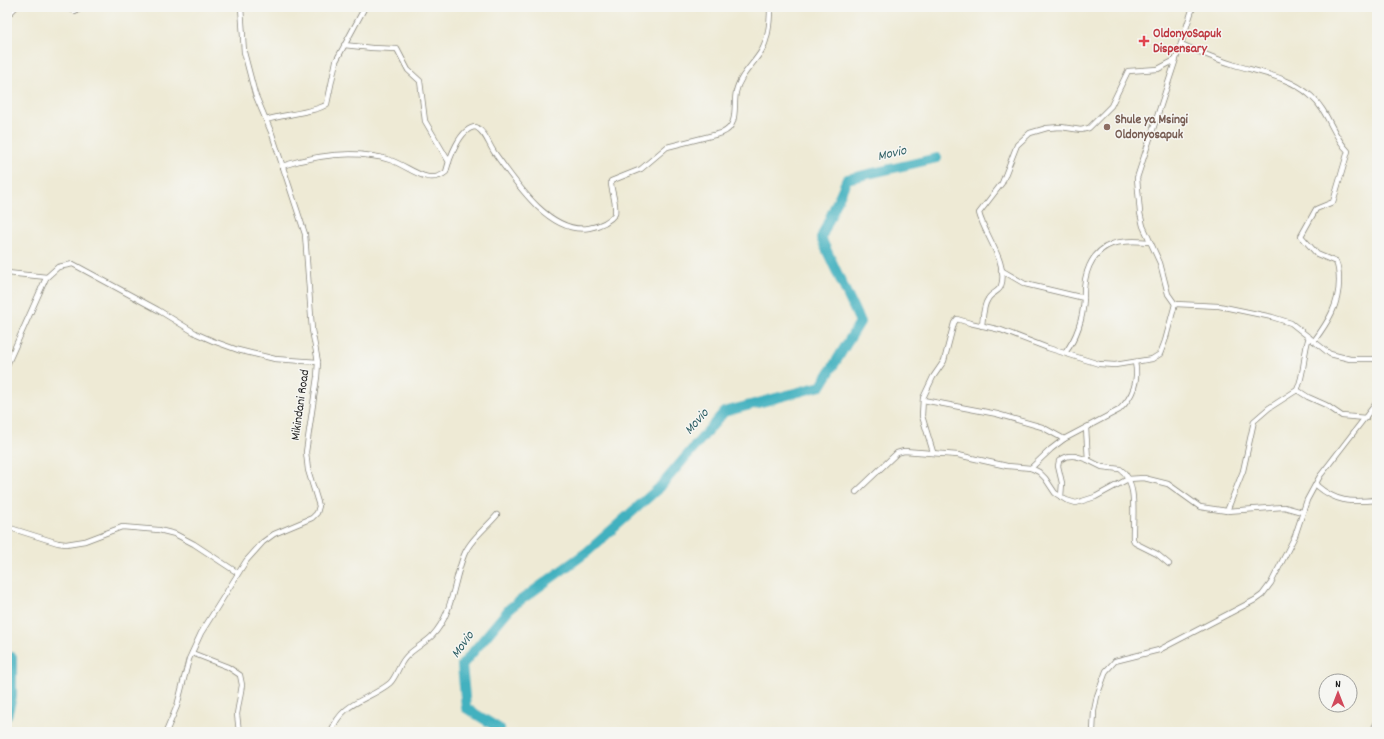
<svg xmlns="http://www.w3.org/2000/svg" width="1384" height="739" font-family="Dekko,sans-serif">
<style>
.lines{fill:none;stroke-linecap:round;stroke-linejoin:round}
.river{stroke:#43b1bf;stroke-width:10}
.street-casing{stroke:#858378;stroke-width:6}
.street{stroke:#fff;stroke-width:4.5}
.health-dot{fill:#e0444e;stroke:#f6f6f2;stroke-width:1.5}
.education-dot{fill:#8d6e63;stroke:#f6f6f2;stroke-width:1.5}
.labels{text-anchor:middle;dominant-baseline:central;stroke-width:3;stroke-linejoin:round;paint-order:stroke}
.health-label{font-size:13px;font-weight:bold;fill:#be3a42;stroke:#f6f6f2;text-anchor:start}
.education-label{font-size:13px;font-weight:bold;fill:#785e54;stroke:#f6f6f2;text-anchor:start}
.street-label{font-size:13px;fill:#1c1c1c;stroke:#f6f6f2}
.water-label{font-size:14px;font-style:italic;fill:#2e5f65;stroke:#f6f6f2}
</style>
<rect width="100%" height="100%" fill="#f6f6f2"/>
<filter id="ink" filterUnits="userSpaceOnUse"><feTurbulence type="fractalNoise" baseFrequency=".025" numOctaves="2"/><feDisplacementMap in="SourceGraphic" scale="8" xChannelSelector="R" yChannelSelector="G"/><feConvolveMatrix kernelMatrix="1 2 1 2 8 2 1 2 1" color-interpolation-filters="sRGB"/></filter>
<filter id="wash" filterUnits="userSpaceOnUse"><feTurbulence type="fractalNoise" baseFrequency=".012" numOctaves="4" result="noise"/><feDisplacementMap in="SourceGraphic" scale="16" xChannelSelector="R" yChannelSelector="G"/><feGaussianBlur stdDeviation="0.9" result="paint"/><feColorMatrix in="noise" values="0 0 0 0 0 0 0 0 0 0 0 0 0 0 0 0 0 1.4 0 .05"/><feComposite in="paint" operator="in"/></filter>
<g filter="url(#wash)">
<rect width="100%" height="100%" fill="#eeead5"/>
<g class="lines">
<g class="river">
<polyline points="7,657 12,657 12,696 7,716"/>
<polyline points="499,732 500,729 466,708 462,665 510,608 587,552 660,487 724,412 821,386 860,322 821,238 847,179 937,158"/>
</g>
</g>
</g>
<g filter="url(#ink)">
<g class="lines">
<g class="street-casing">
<g id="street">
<polyline points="63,7 75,11 81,7"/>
<polyline points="1193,7 1137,178 1140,213 1143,226 1160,263 1168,294 1175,304 1219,306 1272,317 1291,323 1330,354 1350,359 1377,359"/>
<polyline points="7,16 16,7"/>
<path d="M1181,44C1199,52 1218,60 1238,66C1263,73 1291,78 1311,96C1329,112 1332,135 1348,151L1333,202L1316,209L1301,236L1317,254L1336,262C1339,268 1339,274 1339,281C1339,305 1328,322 1314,341"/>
<polyline points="344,45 372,48 397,49 408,70 420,81 425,121 449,162"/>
<path d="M266,120C280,115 318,112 327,104L336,61L365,7"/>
<path d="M282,166C317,155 354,149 390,160C409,166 428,187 446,172C449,160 460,127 476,127C486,133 488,143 494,152C514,180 549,235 589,228C600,226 609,222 615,214C617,202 610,188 611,181L641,169L667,147L722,133C739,126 733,107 736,92C739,76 754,64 762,50C769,37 770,22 770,7"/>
<path d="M1001,270L1025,284L1084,298C1083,319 1078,336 1065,353"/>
<polyline points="7,273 47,277 58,267 73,264 158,310 197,334 213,341 238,350 275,359 318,362"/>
<path d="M1084,298C1083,276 1090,252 1112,244C1123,240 1138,241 1150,242"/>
<path d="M982,326C983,317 983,306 988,299C991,293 999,292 1001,286C1009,264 984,234 979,213L1002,183L1017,145L1030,133L1047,128L1061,127L1081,130L1089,128L1111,106L1128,71L1158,69L1175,60"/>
<polyline points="7,365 46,278"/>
<polyline points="1297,390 1308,397 1326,405 1342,416 1366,418"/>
<polyline points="923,400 997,414 1042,427 1064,439"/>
<path d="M1086,428L1088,460L1102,467L1120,469C1139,481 1132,520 1133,539L1135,543L1157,554L1169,564"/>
<polyline points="933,452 922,416 923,398 933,377 944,361 954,323 957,319 970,323 1001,330 1048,348 1099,364 1115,365 1152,359 1160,354 1165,341 1175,304"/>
<path d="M1031,468L1051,449L1064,439L1119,410C1133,397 1139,382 1135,362"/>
<path d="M1316,485C1337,503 1350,502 1377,500"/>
<path d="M856,492L897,453L904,451L958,455L1007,466L1031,468L1039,472L1045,478L1055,493L1066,500L1076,503L1095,497L1128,479L1144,478L1168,484L1200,507L1227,511L1243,471L1254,421L1269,408L1297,390C1305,373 1303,354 1309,337"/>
<path d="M1061,497L1062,483L1058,466L1059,461C1068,453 1077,456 1088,460"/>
<polyline points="1227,511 1284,507 1302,512"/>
<polyline points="7,527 58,543 66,544 85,541 122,527 159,530 175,534 194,544 238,573"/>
<polyline points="192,653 228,667 240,675 242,685 237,714 239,732"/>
<polyline points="166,732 177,706 189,659 201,633 246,561 263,542 274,534 312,518 317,513 319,506 308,470 306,452 317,377 318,362 312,330 305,234 272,134 255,94 244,52 241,7"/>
<path d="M331,732C342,701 368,701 390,683C397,676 399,664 406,657C413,649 424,644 432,636C453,614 453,582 464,555C470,540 486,528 497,515"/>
<polyline points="1093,732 1094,711 1097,696 1106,671 1115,661 1159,650 1255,600 1262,595 1271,583 1295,536 1307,500 1320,476 1377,402"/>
<polyline points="1372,732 1377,722"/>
</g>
</g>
<use href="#street" class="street"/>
</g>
</g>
<path class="health-dot" d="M1142 35h4v4h4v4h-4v4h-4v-4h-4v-4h4z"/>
<circle class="education-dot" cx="1107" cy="127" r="4"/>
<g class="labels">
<g class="health-label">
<text x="1153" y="34">OldonyoSapuk<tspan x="1153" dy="15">Dispensary</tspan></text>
</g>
<g class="education-label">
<text x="1115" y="120">Shule ya Msingi<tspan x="1115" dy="15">Oldonyosapuk</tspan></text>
</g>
<g class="street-label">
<text transform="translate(301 405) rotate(-82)">Mikindani Road</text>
</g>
<g class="water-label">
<text transform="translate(892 154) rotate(-13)">Movio</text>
<text transform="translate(697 422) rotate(-49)">Movio</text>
<text transform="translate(463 645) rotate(-54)">Movio</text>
</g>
</g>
<rect width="1384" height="739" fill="none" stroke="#f6f6f2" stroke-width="24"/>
<g transform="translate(1338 693)"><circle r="19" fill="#f6f6f2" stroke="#9f9f9c"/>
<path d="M0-3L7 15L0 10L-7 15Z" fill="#d1495b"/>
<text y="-6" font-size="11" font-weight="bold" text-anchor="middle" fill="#1c1c1c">N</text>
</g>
</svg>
